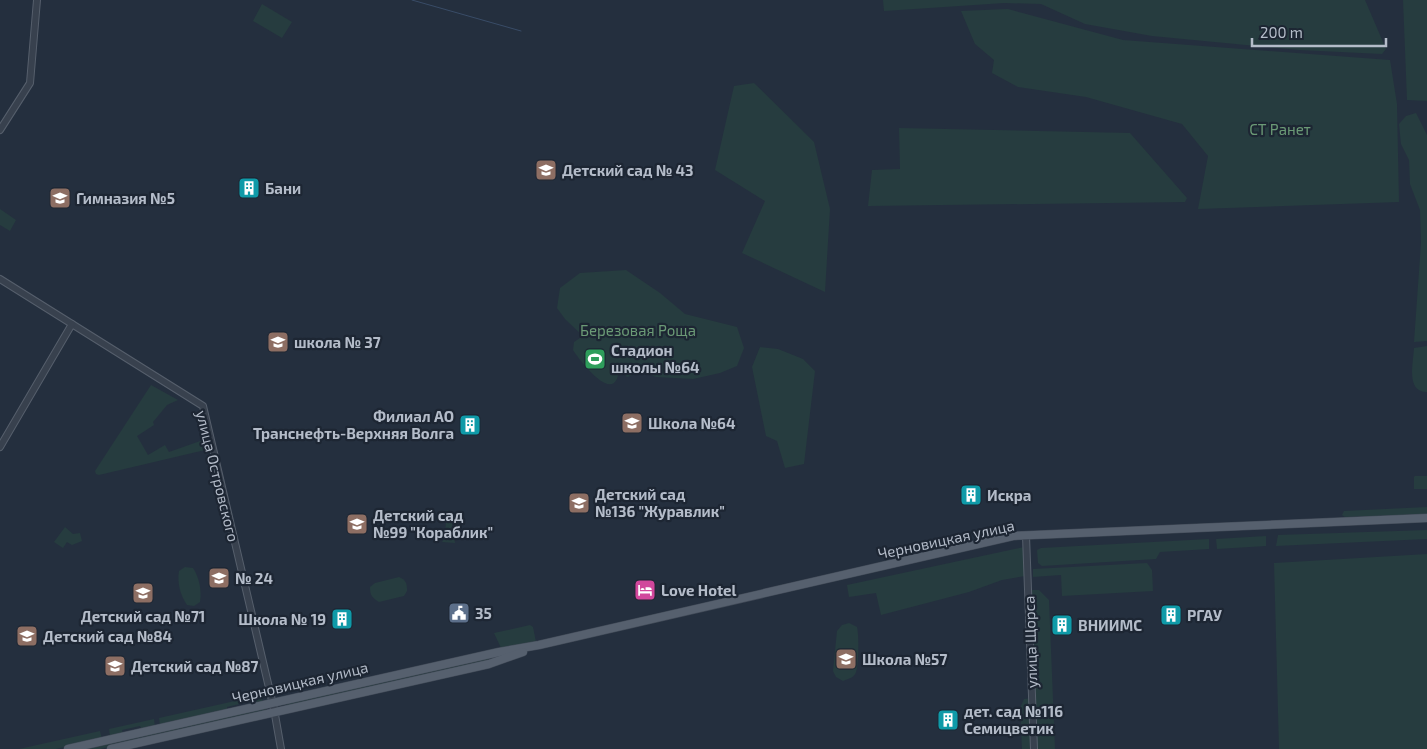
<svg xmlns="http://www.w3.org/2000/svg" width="1427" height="749" font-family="'Exo 2',sans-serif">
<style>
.green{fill:#263c3f}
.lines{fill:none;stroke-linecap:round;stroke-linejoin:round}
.stream{stroke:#394c67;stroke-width:1}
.minor-casing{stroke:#565f6c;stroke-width:8}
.major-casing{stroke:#414a57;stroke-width:9}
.minor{stroke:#38414e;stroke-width:6}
.major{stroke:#56606e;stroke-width:8}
.labels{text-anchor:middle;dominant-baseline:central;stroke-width:4.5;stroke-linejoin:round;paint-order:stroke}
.park-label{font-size:15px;fill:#6b9a76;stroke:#1d2633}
.poi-label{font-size:15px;font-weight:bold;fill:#b4bcc9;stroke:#1d2633;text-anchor:start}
.street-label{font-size:15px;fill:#b4bcc9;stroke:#1d2633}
</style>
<rect width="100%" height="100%" fill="#242f3e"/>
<g class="green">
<polygon points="883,0 1365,0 1386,49 1382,54 1299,50 1152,36 1085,24 1041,4 1004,3 884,11"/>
<polygon points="1403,0 1427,0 1427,101 1407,100"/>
<polygon points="262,4 292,22 282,38 253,21"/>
<polygon points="1008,9 1123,40 1390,60 1397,104 1399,202 1198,209 1208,156 1182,124 1086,97 1018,87 992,73 994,60 975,44 961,11"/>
<polygon points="754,83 814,142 830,209 825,292 742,253 765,201 715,170 734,86"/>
<polygon points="1416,113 1427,135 1427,341 1414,342 1421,243 1420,210 1410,184 1409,160 1401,144 1399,124 1406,116"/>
<polygon points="899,128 1130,133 1187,198 1185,202 868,206 872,170 900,169"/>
<polygon points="0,209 16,220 10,231 0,225"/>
<path d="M626,270L660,293L685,314L737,327L744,348L737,366L720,373L693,379L656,377L643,372L627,377L619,369C616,408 580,361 573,350L574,342L583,336L565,319L557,308L560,288L580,273Z"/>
<path d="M1427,346V392C1406,392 1413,364 1414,348Z"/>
<polygon points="760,347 778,349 803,359 815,371 804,464 785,468 777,441 766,436 752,367"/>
<polygon points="151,385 178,400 167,405 153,422 154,425 137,436 148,455 165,445 169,452 203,440 205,450 99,475 96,474 95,471"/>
<polygon points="1415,476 1427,476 1427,489 1414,489 1414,477"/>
<polygon points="1427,507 1427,514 1345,517 1342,515 1344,511"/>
<polygon points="447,510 453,513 455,523 452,525 455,543 442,542 444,539 447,515 445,513"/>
<polygon points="65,527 73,534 80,533 82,541 72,545 67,542 63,548 54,542"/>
<polygon points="1427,530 1427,539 1276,546 1278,535"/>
<polygon points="1266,536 1266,546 1217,549 1216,539"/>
<polygon points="1209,539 1209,549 1160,552 1156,559 1042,566 1038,563 1037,550 1041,548"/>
<polygon points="1024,547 1025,576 1002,580 969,592 881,615 876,593 849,597 847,585"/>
<polygon points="1427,554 1427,749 1279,749 1274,563"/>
<polygon points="1147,563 1152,570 1153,591 1062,596 1061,575 1033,577 1033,569"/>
<path d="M185,567L193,568C199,577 202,590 200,602L194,606L187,605C180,595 177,582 179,571Z"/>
<path d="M399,577C406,580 407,583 407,591L404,596L379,602C372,598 370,595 370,587L375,583Z"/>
<polygon points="1028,590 1039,590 1049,600 1055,749 1022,749 1020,708 1024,699 1032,698"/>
<path d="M849,623L857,627C859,635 859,664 856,672C854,678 848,679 843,681L836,677L833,671L837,631L842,625Z"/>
<polygon points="530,625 533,627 536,642 501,648 494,633"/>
<polygon points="487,657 489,659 488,661 287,707 286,702"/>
<polygon points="261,695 263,702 257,703 256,700 227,707 227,710 160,725 159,718"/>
<polygon points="266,708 266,711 109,747 100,749 78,749"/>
<polygon points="154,719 155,727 142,730 140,726 122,730 123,733 110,736 109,729"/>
<polygon points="100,731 102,739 56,749 19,749"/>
</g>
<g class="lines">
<polyline class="stream" points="412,0 521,31"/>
<g class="minor-casing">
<g id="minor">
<polyline points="0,130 30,83 37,0"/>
<polyline points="0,279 203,406 274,709 281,749"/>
<polyline points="0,447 72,324"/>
<polyline points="1026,536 1034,749"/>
</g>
</g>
<g class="major-casing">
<g id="major">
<polyline points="68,749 499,652 539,645 1013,536 1427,518"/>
<polyline points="111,749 489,664 523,652"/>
</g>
</g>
<use href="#minor" class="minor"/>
<use href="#major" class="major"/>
</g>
<defs>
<g id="school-square" transform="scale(1.125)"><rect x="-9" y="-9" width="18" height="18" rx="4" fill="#8d6e63" stroke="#1d2633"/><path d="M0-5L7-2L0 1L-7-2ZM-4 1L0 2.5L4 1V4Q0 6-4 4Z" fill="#fff"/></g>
<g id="building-square" transform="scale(1.125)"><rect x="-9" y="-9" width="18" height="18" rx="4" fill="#0f9aa8" stroke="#1d2633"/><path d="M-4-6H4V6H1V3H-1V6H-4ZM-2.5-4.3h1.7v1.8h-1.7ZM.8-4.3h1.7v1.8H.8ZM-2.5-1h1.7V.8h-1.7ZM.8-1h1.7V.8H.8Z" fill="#fff"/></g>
<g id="stadium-square" transform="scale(1.125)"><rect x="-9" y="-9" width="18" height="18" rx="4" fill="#2e9e5b" stroke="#1d2633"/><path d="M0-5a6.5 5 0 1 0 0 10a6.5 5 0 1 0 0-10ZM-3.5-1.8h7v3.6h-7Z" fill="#fff"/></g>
<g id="hotel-square" transform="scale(1.125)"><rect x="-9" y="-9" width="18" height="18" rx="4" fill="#d1479c" stroke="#1d2633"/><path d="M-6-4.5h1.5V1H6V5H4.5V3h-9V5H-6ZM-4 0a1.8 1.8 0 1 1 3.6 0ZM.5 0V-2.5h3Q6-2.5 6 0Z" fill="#fff"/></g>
<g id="civic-square" transform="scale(1.125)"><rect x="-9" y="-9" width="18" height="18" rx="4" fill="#5c6f8a" stroke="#1d2633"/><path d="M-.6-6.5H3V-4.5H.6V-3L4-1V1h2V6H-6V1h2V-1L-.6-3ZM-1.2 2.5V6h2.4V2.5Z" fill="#fff"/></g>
</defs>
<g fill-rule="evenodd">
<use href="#school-square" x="546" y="170"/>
<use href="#building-square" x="249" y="188"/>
<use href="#school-square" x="60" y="198"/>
<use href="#school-square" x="278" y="342"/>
<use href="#stadium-square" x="595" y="359"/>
<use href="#school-square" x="632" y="423"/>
<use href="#building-square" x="470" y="425"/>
<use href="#building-square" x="971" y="495"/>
<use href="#school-square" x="579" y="503"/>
<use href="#school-square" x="357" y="524"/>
<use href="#school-square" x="219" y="578"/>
<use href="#hotel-square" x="645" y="590"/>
<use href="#school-square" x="143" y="593"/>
<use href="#civic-square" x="459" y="613"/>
<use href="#building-square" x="1171" y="615"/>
<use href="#building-square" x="342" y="619"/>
<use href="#building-square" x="1062" y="625"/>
<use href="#school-square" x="27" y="636"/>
<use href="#school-square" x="846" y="659"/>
<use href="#school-square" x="115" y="666"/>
<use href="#building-square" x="948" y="720"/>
</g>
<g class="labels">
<g class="park-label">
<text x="1280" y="129">СТ Ранет</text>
<text x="638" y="330">Березовая Роща</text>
</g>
<g class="poi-label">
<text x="562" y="170">Детский сад № 43</text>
<text x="265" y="188">Бани</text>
<text x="76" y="198">Гимназия №5</text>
<text x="294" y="342">школа № 37</text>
<text x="611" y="350">Стадион<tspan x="611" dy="17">школы №64</tspan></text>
<text x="454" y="416" text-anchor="end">Филиал АО<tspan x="454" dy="17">Транснефть-Верхняя Волга</tspan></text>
<text x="648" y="423">Школа №64</text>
<text x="595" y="494">Детский сад<tspan x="595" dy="17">№136 "Журавлик"</tspan></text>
<text x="987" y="495">Искра</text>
<text x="373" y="515">Детский сад<tspan x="373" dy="17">№99 "Кораблик"</tspan></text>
<text x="235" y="578">№ 24</text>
<text x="661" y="590">Love Hotel</text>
<text x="475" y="613">35</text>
<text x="1187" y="615">РГАУ</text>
<text x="143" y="616" text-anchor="middle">Детский сад №71</text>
<text x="326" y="619" text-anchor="end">Школа № 19</text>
<text x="1078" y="625">ВНИИМС</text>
<text x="43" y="636">Детский сад №84</text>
<text x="862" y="659">Школа №57</text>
<text x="131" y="666">Детский сад №87</text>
<text x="964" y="711">дет. сад №116<tspan x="964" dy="17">Семицветик</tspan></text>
</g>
<g class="street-label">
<text transform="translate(218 476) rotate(76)">улица Островского</text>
<text transform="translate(946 539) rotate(-12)">Черновицкая улица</text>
<text transform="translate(1030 642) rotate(-92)">улица Щорса</text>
<text transform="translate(300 682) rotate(-13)">Черновицкая улица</text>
</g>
</g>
<path d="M1252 38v8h134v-8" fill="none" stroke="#b4bcc9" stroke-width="2.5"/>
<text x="1260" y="38" font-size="15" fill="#b4bcc9" stroke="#1d2633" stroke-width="4" paint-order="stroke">200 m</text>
</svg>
